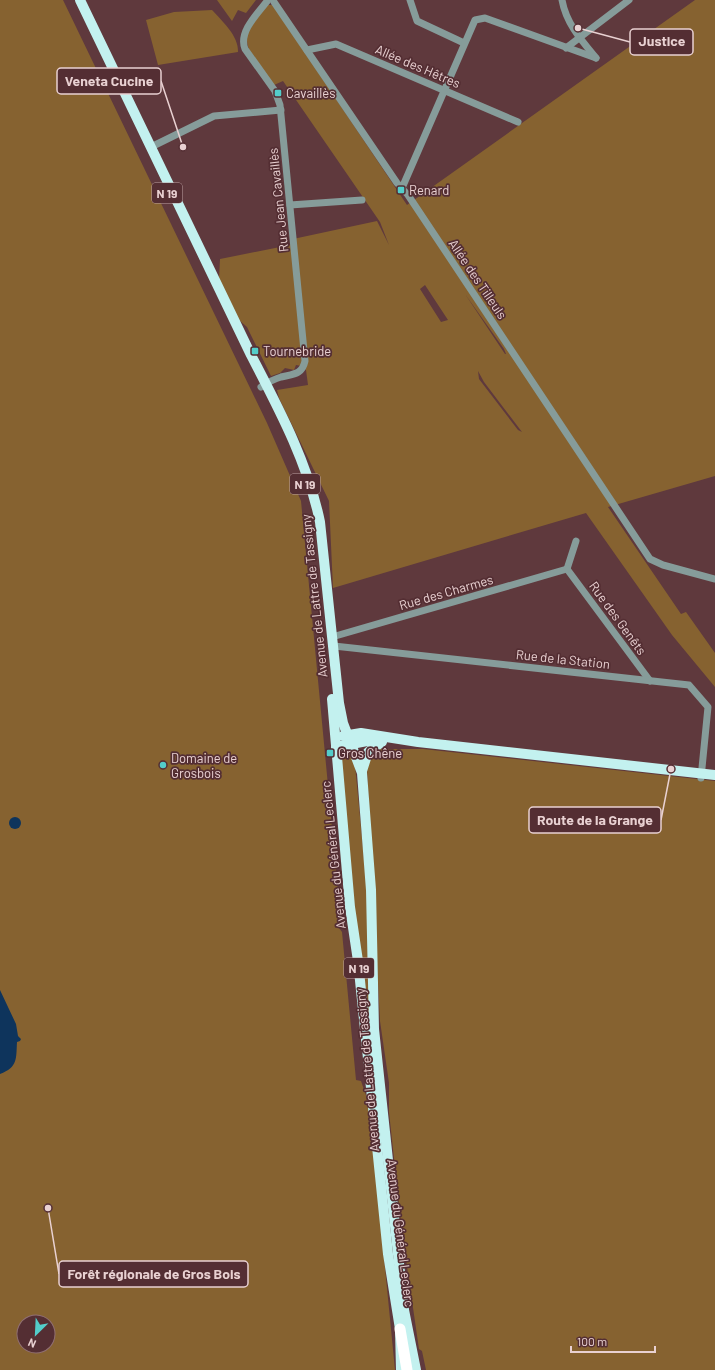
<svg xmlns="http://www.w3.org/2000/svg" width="715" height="1370" font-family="Barlow,sans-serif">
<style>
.green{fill:#866230;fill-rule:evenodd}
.water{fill:#0e345c}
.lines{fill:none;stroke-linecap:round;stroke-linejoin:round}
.minor{stroke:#869c9a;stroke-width:7}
.major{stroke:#c3f1ef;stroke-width:10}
.highway{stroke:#fff;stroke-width:11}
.poi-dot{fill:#53cdca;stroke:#542e33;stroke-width:1.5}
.labels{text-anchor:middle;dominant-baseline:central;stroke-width:3.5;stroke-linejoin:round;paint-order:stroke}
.shield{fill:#542e33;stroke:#bca0a2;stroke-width:1}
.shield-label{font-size:12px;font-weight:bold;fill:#e9d1d2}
.street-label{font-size:13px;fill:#e9d1d2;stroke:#542e33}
.poi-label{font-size:13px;fill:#e9d1d2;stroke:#542e33;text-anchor:start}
.leader{fill:none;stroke:#e9d1d2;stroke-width:1.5}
.callout-dot{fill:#e9d1d2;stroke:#542e33;stroke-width:1.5}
.callout{fill:#542e33;stroke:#e9d1d2;stroke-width:1.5}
.callout-label{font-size:14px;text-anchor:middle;font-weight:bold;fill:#e9d1d2}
</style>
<rect width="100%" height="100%" fill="#5f393d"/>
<g class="green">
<path d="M0,0H63L267,423L301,501L338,891L336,895L339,928L342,932L356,1080L361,1081L369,1104L395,1370H0ZM24,1322H48V1346H24Z"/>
<polygon points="217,0 256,0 246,13 238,10 232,21"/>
<path d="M695,0H715V476L608,507L681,614L686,612L715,653V687L672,635L586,513L333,588L329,501L279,398L277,390L308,385L306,370L302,366L296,365L294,370L285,368L280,373L271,376L247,327L239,320L219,279L220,259L290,245L293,239L377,221L389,245L380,222L283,81L274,85C263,70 240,49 249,30C253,21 262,13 267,5H273L407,205ZM425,285L448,320L441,322L420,289ZM465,294L504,349L506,354H505ZM478,371L484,382L522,432L518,430L479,379Z"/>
<path d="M212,10C222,21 239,36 238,52L158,65L146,20L174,12Z"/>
<polygon points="375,749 423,749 715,781 715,1370 426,1370 422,1351 419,1349 402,1232 389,1112 389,1083 380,1021 367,769 369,755"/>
<polygon points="346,751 350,751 355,765 368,901 371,1040 357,933 340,753"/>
</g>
<g class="water">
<circle cx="15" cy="823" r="6"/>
<path d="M0,990L16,1024L18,1036L21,1039L20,1041L17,1042C16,1059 18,1067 0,1074Z"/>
</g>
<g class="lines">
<g class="minor">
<polyline points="410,0 417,21 464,43"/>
<path d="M562,0C566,23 581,40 596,58"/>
<polyline points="274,2 397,183 408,195 650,559 663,565 715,579"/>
<polyline points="566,48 629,0"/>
<polyline points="307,50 336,44 518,122"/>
<polyline points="151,147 214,116 281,110"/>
<polyline points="402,188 475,20 485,18 596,58"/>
<polyline points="290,205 362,200"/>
<path d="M261,387C267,383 274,379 281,377C293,374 302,375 305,361L280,105L275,91L245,49C238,32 258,13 268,0"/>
<polyline points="567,569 650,681"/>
<polyline points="567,569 576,541"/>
<polyline points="332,637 567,569"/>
<polyline points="334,646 689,685 708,707 701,778"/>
</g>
<g class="major">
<path d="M80,0L251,355C279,409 308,463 320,522L339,703L343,723L362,773L371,890L374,1029L404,1310L416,1370"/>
<polyline points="332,699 350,907 358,961 388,1254 400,1329 401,1370"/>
<polyline points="343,736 361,733 418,742 715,775"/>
<polyline points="336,747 367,741 380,742"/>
<polyline points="362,771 368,752 382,742"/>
</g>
<polyline class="highway" points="400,1329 407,1370"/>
</g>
<g class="poi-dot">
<rect x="274" y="89" width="8" height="8" rx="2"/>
<rect x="397" y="186" width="8" height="8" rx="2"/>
<rect x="251" y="347" width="8" height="8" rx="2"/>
<rect x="326" y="749" width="8" height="8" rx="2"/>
<circle cx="163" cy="765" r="4"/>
</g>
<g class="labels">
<g class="shield">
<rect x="152" y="183" width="30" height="20" rx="3"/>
<rect x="290" y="474" width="30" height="20" rx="3"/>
<rect x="344" y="958" width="30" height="20" rx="3"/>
</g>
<g class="shield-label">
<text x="167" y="193">N 19</text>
<text x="305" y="484">N 19</text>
<text x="359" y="968">N 19</text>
</g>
<g class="street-label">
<text transform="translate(418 66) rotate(23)">Allée des Hêtres</text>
<text transform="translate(278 200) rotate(-96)">Rue Jean Cavaillès</text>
<text transform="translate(478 279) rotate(56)">Allée des Tilleuls</text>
<text transform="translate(446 592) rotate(-16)">Rue des Charmes</text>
<text transform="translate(314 596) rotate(-96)">Avenue de Lattre de Tassigny</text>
<text transform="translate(618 618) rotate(54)">Rue des Genêts</text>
<text transform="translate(563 659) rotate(6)">Rue de la Station</text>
<text transform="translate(333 855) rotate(-96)">Avenue du Général Leclerc</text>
<text transform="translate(367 1070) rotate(-95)">Avenue de Lattre de Tassigny</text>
<text transform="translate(401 1233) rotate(83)">Avenue du Général Leclerc</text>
</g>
<g class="poi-label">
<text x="286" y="93">Cavaillès</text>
<text x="409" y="190">Renard</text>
<text x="263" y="351">Tournebride</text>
<text x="338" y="753">Gros Chêne</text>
<text x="171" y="758">Domaine de<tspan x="171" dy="15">Grosbois</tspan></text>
</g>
</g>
<path class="leader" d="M578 28L630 42M183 147L161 81M671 769L661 820M48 1208L59 1274"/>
<g class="callout-dot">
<circle cx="578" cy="28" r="4"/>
<circle cx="183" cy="147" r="4"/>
<circle cx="671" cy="769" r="4"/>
<circle cx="48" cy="1208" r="4"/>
</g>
<g class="callout">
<rect x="630" y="29" width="63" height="26" rx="4"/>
<rect x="57" y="68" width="104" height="26" rx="4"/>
<rect x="529" y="807" width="132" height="26" rx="4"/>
<rect x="59" y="1261" width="189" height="26" rx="4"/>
</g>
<g class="callout-label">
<text x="662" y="46">Justice</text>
<text x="109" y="86">Veneta Cucine</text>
<text x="595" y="825">Route de la Grange</text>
<text x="154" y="1279">Forêt régionale de Gros Bois</text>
</g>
<g transform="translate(36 1334) rotate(204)"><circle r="19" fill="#542e33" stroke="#906f73"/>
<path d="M0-3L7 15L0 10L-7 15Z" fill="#53cdca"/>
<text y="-6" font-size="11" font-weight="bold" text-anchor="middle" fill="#e9d1d2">N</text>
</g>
<path d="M571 1346v6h84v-6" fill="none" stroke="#e9d1d2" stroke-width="2"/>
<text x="577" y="1346" font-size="12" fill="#e9d1d2" stroke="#542e33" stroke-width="3" paint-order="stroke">100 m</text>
</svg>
